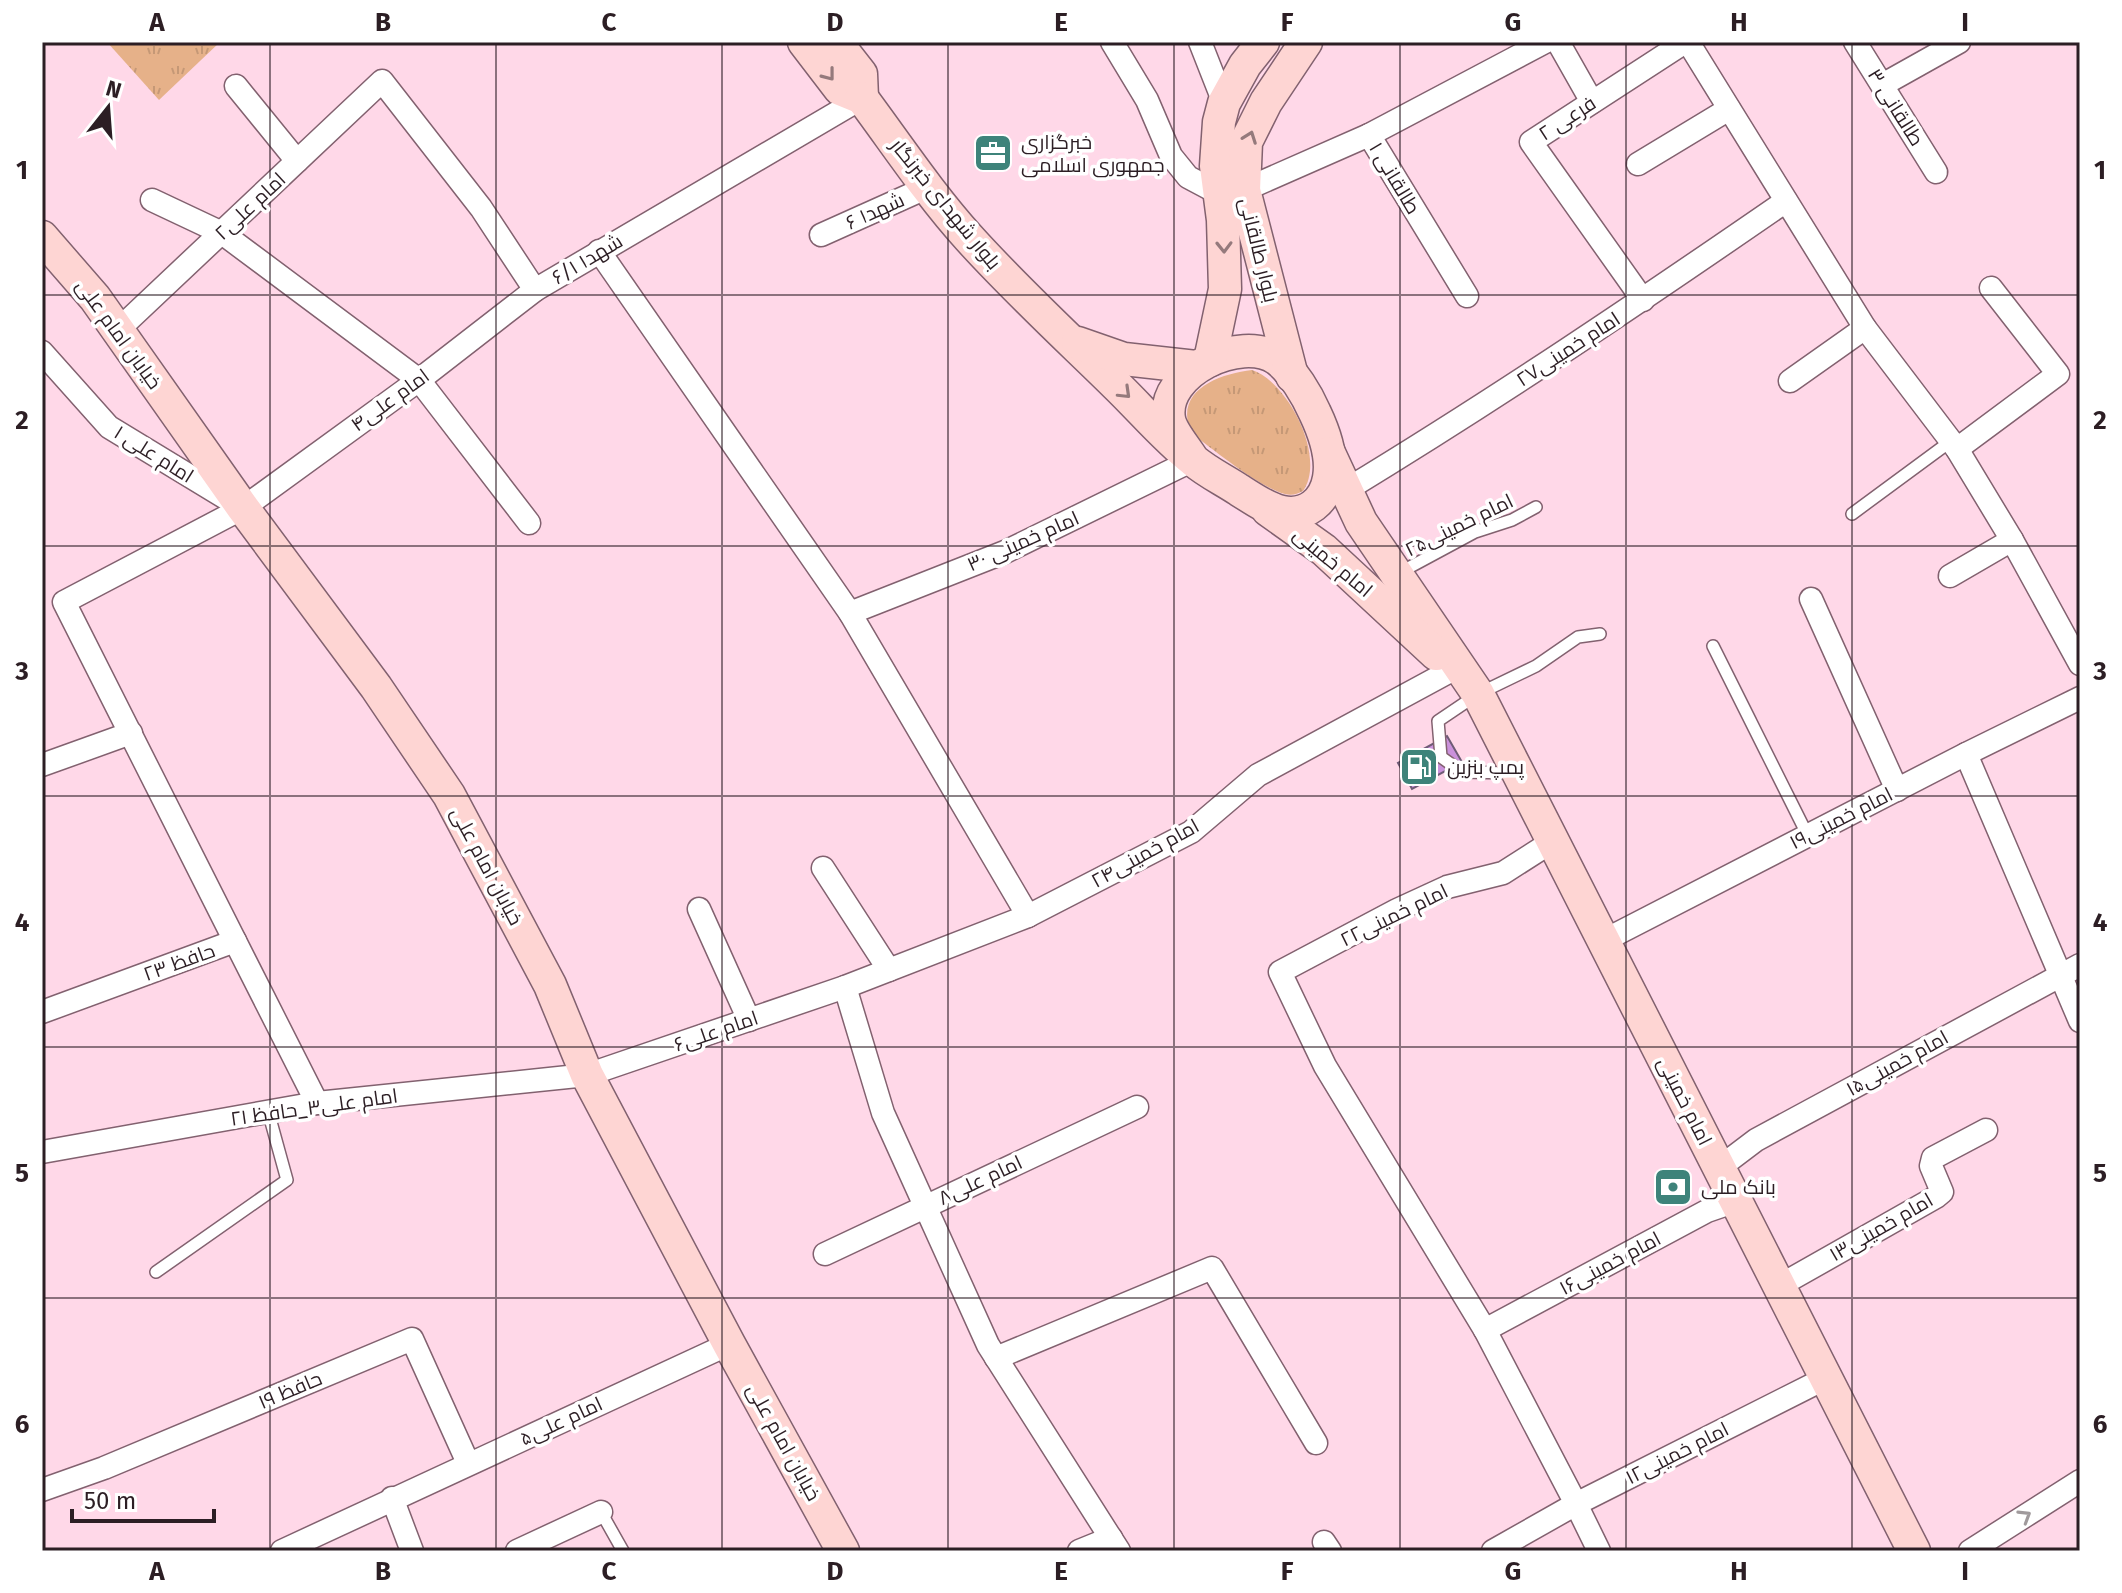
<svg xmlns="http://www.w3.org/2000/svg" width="2122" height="1593" font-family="'Fira Sans',Cairo,sans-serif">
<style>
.grass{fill:url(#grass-tufts)}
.building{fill:#ca91db;stroke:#6f5b76;stroke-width:2}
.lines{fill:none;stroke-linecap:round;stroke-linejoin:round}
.lane-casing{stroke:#82616f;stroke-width:14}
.street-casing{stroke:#82616f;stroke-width:25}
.secondary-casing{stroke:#82616f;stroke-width:35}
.lane{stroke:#fff;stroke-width:11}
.street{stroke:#fff;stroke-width:22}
.secondary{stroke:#fed5d3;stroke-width:32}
.oneway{stroke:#957a7c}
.oneway2{stroke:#a09a9c}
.grid{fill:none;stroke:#2c1e24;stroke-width:2;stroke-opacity:0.55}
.labels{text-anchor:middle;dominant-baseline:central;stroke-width:7;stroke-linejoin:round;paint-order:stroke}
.street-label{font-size:20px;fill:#2c1e24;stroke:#fff}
.poi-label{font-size:20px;fill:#2c1e24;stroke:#fff;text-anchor:start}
.neatline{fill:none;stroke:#2c1e24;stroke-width:3}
.grid-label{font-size:26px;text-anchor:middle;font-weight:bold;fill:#2c1e24}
</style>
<defs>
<pattern id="grass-tufts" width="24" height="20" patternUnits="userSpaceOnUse" patternTransform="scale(2)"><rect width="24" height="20" fill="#e6b189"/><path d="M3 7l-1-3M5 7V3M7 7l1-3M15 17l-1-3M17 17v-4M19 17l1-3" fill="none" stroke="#c59876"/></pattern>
</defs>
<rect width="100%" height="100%" fill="#ffd8e8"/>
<g class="grass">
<polygon points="107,42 220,42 159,100"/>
<path d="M1252,370C1287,381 1327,457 1303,491C1297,494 1292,496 1285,494C1257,486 1216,451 1192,434C1172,392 1217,374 1252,370Z"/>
</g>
<polygon class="building" points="1447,736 1462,762 1412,789 1398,763"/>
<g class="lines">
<g class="lane-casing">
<g id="lane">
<polyline points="1852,514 1951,441"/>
<polyline points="1397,574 1475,532 1512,520 1536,507"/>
<polyline points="1713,646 1808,836"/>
<polyline points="1513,773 1462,772 1441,757 1438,721 1478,694 1536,666 1578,637 1600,634"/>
<polyline points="156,1272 287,1180 268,1111"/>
<polyline points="601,1512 623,1551"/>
</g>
</g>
<g class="street-casing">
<g id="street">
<polyline points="1112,42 1147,100 1171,156 1188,177 1220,194"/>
<polyline points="1200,42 1224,103"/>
<polyline points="1558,42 1592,102"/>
<polyline points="1688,42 1865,328 1957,449 2012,540 2080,664"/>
<polyline points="1855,42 1936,172"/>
<polyline points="1884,84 1959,42"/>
<polyline points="236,86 297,161"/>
<polyline points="1369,135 1545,42"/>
<polyline points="1638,164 1729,109"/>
<polyline points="1244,190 1369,135 1467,296"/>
<polyline points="152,200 222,233 419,380 529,523"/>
<polyline points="821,235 928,187"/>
<polyline points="599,251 850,613 1028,916"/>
<polyline points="1643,300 1531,142 1685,42"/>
<polyline points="118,330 382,81 481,208 535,290 862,98"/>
<polyline points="42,352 109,427 234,503"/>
<polyline points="1790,381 1865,328"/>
<polyline points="1957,449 2058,374 1991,288"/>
<path d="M1346,490C1496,399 1641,301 1786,201"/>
<polyline points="1950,576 2012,540"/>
<polyline points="1811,599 1897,790"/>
<polyline points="850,613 1005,552 1193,460"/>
<polyline points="1966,754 2080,1021"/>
<polyline points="42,765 131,733"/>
<polyline points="823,868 889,970"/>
<polyline points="699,909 749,1020"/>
<polyline points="235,941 64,602 243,508 419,380 535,290"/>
<polyline points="1603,941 1966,754 2080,698"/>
<polyline points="845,987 883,1113 988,1345 1119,1551"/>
<polyline points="42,1012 235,941 317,1103"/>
<polyline points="42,1152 317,1103 587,1075 845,987 1028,916 1191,832 1258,775 1452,670"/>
<polyline points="1719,1168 1756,1140 2080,965"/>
<polyline points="825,1254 1137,1107"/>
<polyline points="1779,1286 1936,1197 1942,1192 1931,1166 1933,1158 1986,1130"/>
<polyline points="1485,1330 1707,1211 1736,1201"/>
<polyline points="996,1358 1212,1268 1316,1443"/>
<polyline points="42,1490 104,1468 412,1339 468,1463"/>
<polyline points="392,1498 412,1551"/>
<polyline points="1324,1542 1330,1551"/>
<polyline points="282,1551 729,1344"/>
<polyline points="517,1551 601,1512"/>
<polyline points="1079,1551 1111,1538"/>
<polyline points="1493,1551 1576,1504 1485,1330 1325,1066 1280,972 1397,910 1447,887 1503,873 1553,841"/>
<polyline points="1599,1551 1576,1504 1826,1378"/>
<polyline points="1970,1551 2080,1481"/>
</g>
</g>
<g class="secondary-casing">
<g id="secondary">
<polyline points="804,42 840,89 862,98"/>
<polyline points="836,42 861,74 862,98"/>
<path d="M862,98C897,145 930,195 969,238C1015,289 1066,336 1115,384C1141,409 1165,438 1193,460C1207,472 1224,480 1239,490C1252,498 1267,509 1282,512C1307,517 1325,501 1329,478C1333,456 1324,432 1315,413C1307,395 1293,371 1277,359C1241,334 1161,372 1169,419C1171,432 1186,448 1193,460"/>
<polyline points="42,237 95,298 243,508 376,687 449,795 550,985 587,1075 729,1344 843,1551"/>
<polyline points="1078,343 1124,359 1196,367"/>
<polyline points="1210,360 1225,289 1223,220 1216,166 1219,122 1224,103 1245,65 1263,42"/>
<polyline points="1292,376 1244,190 1246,142 1266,102 1306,42"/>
<polyline points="1329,453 1361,522 1478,694 1914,1551"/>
<polyline points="1268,510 1324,550 1436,654"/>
</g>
</g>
<use href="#lane" class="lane"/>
<use href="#street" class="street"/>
<use href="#secondary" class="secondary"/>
</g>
<defs><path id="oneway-chevron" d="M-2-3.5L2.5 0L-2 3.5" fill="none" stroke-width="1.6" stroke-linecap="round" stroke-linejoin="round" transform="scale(2)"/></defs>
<g class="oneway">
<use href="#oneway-chevron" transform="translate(829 75) rotate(52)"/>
<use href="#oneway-chevron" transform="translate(1250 137) rotate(-70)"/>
<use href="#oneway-chevron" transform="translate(1224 247) rotate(89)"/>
<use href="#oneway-chevron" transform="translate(1125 393) rotate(44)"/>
</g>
<use class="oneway2" href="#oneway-chevron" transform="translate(2025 1516) rotate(-32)"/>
<path class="grid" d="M270,42V1551M496,42V1551M722,42V1551M948,42V1551M1174,42V1551M1400,42V1551M1626,42V1551M1852,42V1551M42,295H2080M42,546H2080M42,796H2080M42,1047H2080M42,1298H2080"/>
<defs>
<g id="office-square" transform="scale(2)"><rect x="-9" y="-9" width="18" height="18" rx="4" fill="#3e837a" stroke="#fff"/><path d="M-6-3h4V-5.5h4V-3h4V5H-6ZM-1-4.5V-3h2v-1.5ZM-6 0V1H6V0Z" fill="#fff"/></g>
<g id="fuel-square" transform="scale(2)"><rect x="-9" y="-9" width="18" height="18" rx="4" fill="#3e837a" stroke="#fff"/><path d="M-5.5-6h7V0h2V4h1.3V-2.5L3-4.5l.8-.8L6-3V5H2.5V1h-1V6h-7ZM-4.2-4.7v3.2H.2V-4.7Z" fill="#fff"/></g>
<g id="bank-square" transform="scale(2)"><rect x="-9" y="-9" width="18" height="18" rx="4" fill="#3e837a" stroke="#fff"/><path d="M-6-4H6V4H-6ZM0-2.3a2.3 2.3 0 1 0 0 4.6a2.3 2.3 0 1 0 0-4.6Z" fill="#fff"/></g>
</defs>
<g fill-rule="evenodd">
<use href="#office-square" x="993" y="153"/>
<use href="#fuel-square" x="1419" y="767"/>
<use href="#bank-square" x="1673" y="1187"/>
</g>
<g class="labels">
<g class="street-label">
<text transform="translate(1896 107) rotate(58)">طالقانی ۳</text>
<text transform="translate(1567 118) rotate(-33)">فرعی ۲</text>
<text transform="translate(1395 178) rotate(59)">طالقانی ۱</text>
<text transform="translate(946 204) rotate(51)">بلوار شهدای خبرنگار</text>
<text transform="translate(250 206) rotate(-43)">امام علی۲</text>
<text transform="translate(875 211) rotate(-24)">شهد۱ ۶</text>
<text transform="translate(1259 250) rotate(76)">بلوار طالقانی</text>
<text transform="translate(587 259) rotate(-31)">شهد۱ ۶/۱</text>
<text transform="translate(119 334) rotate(54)">خیابان امام علی</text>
<text transform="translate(1568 349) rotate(-33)">امام خمینی۲۷</text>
<text transform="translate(390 400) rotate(-36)">امام علی۴</text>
<text transform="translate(154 454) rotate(32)">امام علی ۱</text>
<text transform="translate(1459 525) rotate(-26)">امام خمینی۲۵</text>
<text transform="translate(1023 541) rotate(-24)">امام خمینی ۳۰</text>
<text transform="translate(1333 562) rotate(40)">امام خمینی</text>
<text transform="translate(1841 818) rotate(-27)">امام خمینی۱۹</text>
<text transform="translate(1145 853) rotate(-29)">امام خمینی۲۴</text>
<text transform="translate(487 866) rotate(62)">خیابان امام علی</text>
<text transform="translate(1394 915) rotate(-26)">امام خمینی۲۲</text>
<text transform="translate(179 962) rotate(-20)">حافظ ۲۳</text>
<text transform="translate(716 1031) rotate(-19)">امام علی۶</text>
<text transform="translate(1897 1063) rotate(-29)">امام خمینی۱۵</text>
<text transform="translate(1685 1101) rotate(63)">امام خمینی</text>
<text transform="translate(314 1107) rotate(-8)">امام علی۳_حافظ ۲۱</text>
<text transform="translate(980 1180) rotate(-25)">امام علی۸</text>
<text transform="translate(1881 1227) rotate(-30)">امام خمینی۱۳</text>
<text transform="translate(1610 1263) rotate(-28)">امام خمینی۱۶</text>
<text transform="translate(290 1390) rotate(-23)">حافظ ۱۹</text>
<text transform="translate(561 1421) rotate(-25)">امام علی۵</text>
<text transform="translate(784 1442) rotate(61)">خیابان امام علی</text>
<text transform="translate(1677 1453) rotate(-27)">امام خمینی۱۲</text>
</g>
<g class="poi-label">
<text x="1021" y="142">خبرگزاری<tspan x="1021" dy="23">جمهوری اسلامی</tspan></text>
<text x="1447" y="767">پمپ بنزین</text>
<text x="1701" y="1187">بانک ملی</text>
</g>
</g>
<rect width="2122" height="1593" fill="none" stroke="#ffffff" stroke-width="88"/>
<g transform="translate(108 108) rotate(17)" stroke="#ffffff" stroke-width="6" paint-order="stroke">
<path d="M0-6L14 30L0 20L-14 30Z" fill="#2c1e24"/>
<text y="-12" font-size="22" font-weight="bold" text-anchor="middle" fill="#2c1e24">N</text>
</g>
<path d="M72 1509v12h142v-12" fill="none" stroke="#2c1e24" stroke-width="4"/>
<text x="84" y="1509" font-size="24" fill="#2c1e24" stroke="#ffffff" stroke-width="6" paint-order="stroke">50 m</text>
<rect x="44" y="44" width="2034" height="1505" class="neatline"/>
<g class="grid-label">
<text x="157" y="31">A</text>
<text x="383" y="31">B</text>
<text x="609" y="31">C</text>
<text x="835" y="31">D</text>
<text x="1061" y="31">E</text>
<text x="1287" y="31">F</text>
<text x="1513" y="31">G</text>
<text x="1739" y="31">H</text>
<text x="1965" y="31">I</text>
<text x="22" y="179">1</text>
<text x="2100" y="179">1</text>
<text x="22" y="429">2</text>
<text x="2100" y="429">2</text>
<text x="22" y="680">3</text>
<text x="2100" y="680">3</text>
<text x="22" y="931">4</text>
<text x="2100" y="931">4</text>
<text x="22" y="1182">5</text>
<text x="2100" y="1182">5</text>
<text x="22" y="1433">6</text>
<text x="2100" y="1433">6</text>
<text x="157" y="1580">A</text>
<text x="383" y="1580">B</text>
<text x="609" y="1580">C</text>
<text x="835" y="1580">D</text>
<text x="1061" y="1580">E</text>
<text x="1287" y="1580">F</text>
<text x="1513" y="1580">G</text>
<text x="1739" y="1580">H</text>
<text x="1965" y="1580">I</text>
</g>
</svg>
